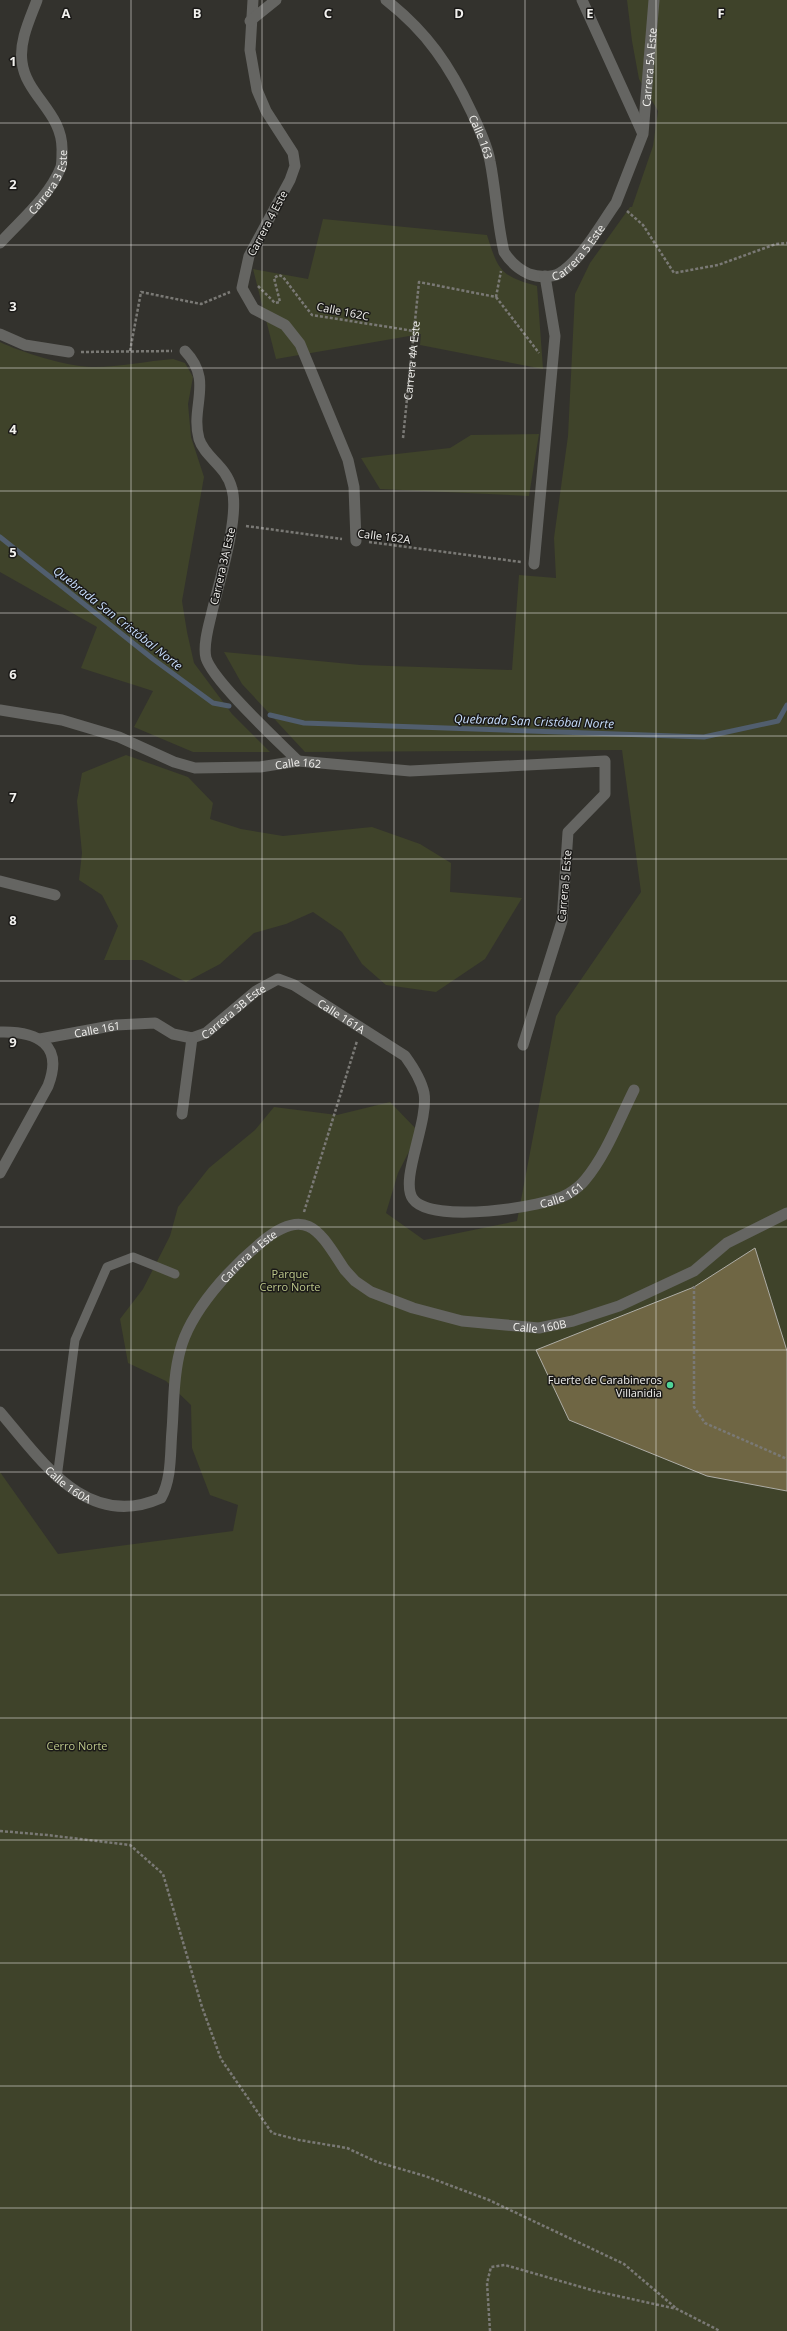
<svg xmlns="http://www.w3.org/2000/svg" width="787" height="2331" font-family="'Open Sans',sans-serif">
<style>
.green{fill:#3f432a}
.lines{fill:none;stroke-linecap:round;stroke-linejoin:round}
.stream{stroke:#515e6e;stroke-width:5}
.building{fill:#6f6644;stroke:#aeada6}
.path{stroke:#7a7975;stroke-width:2.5;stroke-dasharray:3 2;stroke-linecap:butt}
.service{stroke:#656562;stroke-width:9}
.minor{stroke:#656562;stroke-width:11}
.tertiary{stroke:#656562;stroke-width:11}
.grid{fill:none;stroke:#f2f1ee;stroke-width:1;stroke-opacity:0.55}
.poi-dot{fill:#50d398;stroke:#1b1a18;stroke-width:1.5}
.labels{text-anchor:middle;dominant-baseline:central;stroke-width:3;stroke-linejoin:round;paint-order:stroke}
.street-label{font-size:11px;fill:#f2f1ee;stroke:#1b1a18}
.park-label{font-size:11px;fill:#bcc78a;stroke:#1b1a18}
.poi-label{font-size:11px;fill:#f2f1ee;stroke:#1b1a18;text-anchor:end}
.water-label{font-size:12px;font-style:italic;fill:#c8dffe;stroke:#1b1a18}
.grid-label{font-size:13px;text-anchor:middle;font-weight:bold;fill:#f2f1ee;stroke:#1b1a18;stroke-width:3;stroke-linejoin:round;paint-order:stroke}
</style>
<rect width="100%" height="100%" fill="#33322d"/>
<g class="green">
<polygon points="627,0 787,0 787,2331 0,2331 0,1472 58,1554 233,1531 238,1505 210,1495 192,1448 191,1405 166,1381 128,1363 120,1319 143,1289 170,1236 178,1207 209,1168 255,1130 274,1107 337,1115 390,1102 419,1132 398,1173 386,1213 424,1240 517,1221 556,1016 641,892 622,750 305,752 242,684 224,652 360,665 512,670 519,575 556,578 554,538 568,436 575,294 590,263 630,207 632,207 653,146 658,111 639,79 632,41"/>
<path d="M323,219L487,235C498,270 500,276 537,286L543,369L420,345L421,334L276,359L253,269L308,279Z"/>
<path d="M0,342C20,352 72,368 94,367C120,367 147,361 173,359L185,363L193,377L188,404L191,437L204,477L182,601L187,632L194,663L232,714L270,752H193L134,727L153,691L81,668L97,627L0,572Z"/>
<polygon points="539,434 529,496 380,489 361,458 450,448 471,435"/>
<polygon points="126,755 188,777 213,803 210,819 241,829 283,836 372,827 420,844 451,863 450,892 522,898 485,959 436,992 386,985 362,964 342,932 313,912 286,924 254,933 220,964 186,982 142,960 104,960 118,926 102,895 79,880 82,853 77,801 82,773"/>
</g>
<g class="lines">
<g class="stream">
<polyline points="0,537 153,659 213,703 229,706"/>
<polyline points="270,715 304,723 704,737 778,721 787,705"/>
</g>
</g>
<polygon class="building" points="755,1248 787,1351 787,1491 707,1476 569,1420 536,1350 694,1287"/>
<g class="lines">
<g class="path">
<polyline points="627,211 643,225 674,273 718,265 776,244 787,243"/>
<polyline points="258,286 275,303 280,302 274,278 279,275 283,277 312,315 414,331"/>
<polyline points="496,297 539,353"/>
<polyline points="130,351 141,292 201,304 230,292"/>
<polyline points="81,352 172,351"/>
<path id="s1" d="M403,438L419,282L496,297L501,271"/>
<polyline points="246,526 342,539"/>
<polyline points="369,542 521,562"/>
<polyline points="304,1212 357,1041"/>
<polyline points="694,1286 694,1407 705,1423 787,1459"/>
<polyline points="0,1831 47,1835 130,1845 163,1874 202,2007 221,2059 272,2133 299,2140 347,2148 377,2162 425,2176 489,2200 624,2264 677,2309"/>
<polyline points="490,2331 487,2283 491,2267 505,2265 595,2291 677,2309 720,2331"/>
</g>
<polyline class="service" points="57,1478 75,1340 107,1267 133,1257 175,1274"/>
<g class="minor">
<polyline points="253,0 250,50 257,90 266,111 293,153 295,166 290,180 249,256 242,288 254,309 285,325 300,344 348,460 354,487 356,541"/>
<path id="s2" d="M386,0C427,32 450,66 472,113C479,129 487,144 490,161C496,191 497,222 504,252C511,263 518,269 529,274C537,277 552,278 560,273C582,259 601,224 616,203L643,134L654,0"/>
<polyline points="582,0 642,132"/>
<polyline points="250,21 276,0"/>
<path id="s3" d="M0,243C22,219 49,197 61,167C62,163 62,157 62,152C64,113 26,96 22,62C19,41 30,19 37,0"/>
<polyline points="0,334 25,345 69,352"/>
<path d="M185,351C214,381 190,406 199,439C205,458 226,465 232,489C240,518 218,585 211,616C208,628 203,646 206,658C213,681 278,741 298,761"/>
<polyline points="534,564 555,336 545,276"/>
<path id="s4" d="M0,710L62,720L119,737L174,762L195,768L260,767L298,761L410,771L605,761V794L568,832L562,921L523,1045"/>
<polyline points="0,881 55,895"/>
<path id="s5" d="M192,1038L206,1033L256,991L278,979L294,985L405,1056C413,1067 421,1079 424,1093C429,1122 399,1180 413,1199C431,1224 544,1208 568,1194C573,1191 581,1185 585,1180C606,1155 619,1120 634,1090"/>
<path id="s6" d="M40,1039L116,1025L155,1023L173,1034L192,1038"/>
<polyline points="182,1114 192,1038"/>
<path id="s7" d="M345,1270L355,1281L371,1292L413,1308L462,1321L539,1328L573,1321L619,1306L694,1271L727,1243L787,1213"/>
</g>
<g class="tertiary">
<path d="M0,1032C38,1031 64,1045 48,1086L0,1173"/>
<path id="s8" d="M0,1412C42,1461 87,1531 161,1498C172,1478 170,1453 172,1430C174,1404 173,1377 180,1351C190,1311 231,1267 263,1241C308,1204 321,1234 345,1270"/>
</g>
</g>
<path class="grid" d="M131,0V2331M262,0V2331M394,0V2331M525,0V2331M656,0V2331M0,123H787M0,245H787M0,368H787M0,491H787M0,613H787M0,736H787M0,859H787M0,981H787M0,1104H787M0,1227H787M0,1350H787M0,1472H787M0,1595H787M0,1718H787M0,1840H787M0,1963H787M0,2086H787M0,2208H787"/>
<circle class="poi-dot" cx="670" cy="1385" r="4"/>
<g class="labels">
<g class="street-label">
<text stroke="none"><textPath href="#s2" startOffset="584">Carrera 5A Este</textPath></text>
<text stroke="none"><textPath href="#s2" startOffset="169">Calle 163</textPath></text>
<text stroke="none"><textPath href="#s3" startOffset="79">Carrera 3 Este</textPath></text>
<text transform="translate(267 223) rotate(-62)">Carrera 4 Este</text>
<text stroke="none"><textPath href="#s2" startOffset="380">Carrera 5 Este</textPath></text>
<text transform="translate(343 311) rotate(11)">Calle 162C</text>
<text stroke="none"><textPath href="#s1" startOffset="78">Carrera 4A Este</textPath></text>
<text transform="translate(384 536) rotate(7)">Calle 162A</text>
<text transform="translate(222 566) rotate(-77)">Carrera 3A Este</text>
<text stroke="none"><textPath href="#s4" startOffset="308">Calle 162</textPath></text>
<text transform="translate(564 886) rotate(-85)">Carrera 5 Este</text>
<text stroke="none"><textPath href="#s5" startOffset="50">Carrera 3B Este</textPath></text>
<text stroke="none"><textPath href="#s5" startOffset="179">Calle 161A</textPath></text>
<text stroke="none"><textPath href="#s6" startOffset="58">Calle 161</textPath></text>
<text stroke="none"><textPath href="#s5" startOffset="558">Calle 161</textPath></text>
<text stroke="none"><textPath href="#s8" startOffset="467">Carrera 4 Este</textPath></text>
<text stroke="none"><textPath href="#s7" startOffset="208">Calle 160B</textPath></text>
<text stroke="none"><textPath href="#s8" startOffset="100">Calle 160A</textPath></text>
</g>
<g class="park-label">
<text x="290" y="1273">Parque<tspan x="290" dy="13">Cerro Norte</tspan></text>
<text x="77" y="1745">Cerro Norte</text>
</g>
<g class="poi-label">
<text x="662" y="1379">Fuerte de Carabineros<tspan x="662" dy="13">Villanidia</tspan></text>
</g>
<g class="water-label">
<text transform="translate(118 618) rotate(38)">Quebrada San Cristóbal Norte</text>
<text transform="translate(534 721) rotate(2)">Quebrada San Cristóbal Norte</text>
</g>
</g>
<g class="grid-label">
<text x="66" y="18">A</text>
<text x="197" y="18">B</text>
<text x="328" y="18">C</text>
<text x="459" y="18">D</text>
<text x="590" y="18">E</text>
<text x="721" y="18">F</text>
<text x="13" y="66">1</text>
<text x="13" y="189">2</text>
<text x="13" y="311">3</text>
<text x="13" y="434">4</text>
<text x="13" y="557">5</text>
<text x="13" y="679">6</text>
<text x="13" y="802">7</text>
<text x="13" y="925">8</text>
<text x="13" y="1047">9</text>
</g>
</svg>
